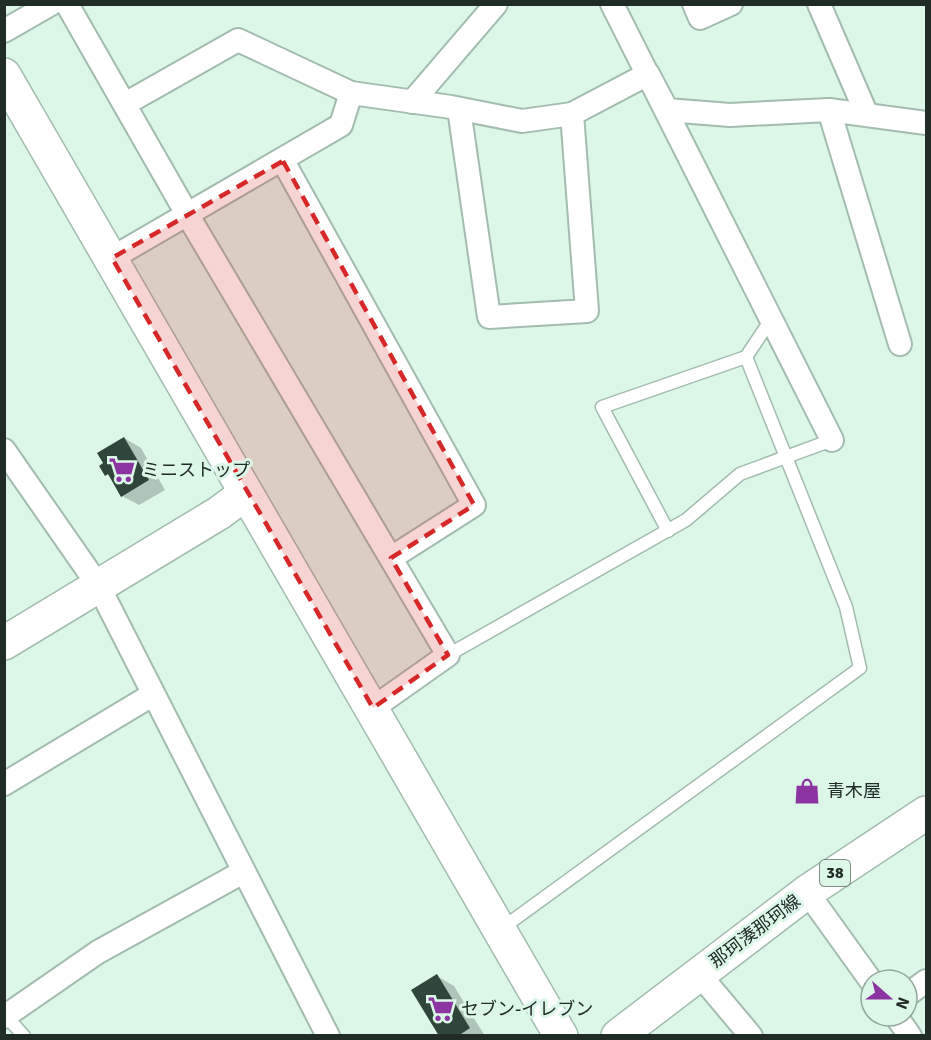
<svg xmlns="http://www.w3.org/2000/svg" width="931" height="1040" font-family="Signika,'Noto Sans JP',sans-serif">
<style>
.shadow{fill:#0003}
.building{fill:#30463b}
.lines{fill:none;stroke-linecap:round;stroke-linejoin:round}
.lane-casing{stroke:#a3bcaf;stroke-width:15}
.street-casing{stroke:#a3bcaf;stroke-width:26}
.secondary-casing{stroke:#a3bcaf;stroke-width:36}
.primary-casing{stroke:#a3bcaf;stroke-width:36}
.lane{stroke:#fff;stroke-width:12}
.street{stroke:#fff;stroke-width:22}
.secondary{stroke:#fff;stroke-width:33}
.primary{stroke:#fff;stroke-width:33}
.marked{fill:#d62828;fill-opacity:0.2;stroke:#d62828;stroke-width:4.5;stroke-dasharray:12 8;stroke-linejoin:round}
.labels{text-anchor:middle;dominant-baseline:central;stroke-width:6;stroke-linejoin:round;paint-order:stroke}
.shield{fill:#dcf7e8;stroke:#5a6961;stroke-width:1.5}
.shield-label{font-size:16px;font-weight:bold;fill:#222c27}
.poi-label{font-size:18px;fill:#222c27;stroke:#dcf7e8;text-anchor:start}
.street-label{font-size:18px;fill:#222c27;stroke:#dcf7e8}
</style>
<rect width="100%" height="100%" fill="#dcf7e8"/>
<g class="shadow">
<polygon points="124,438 141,448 165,490 139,505 122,496 113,478 106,474"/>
<polygon points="437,976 454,986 485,1036 441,1036"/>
</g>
<g class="building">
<polygon points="124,437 149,480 121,497 108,474 105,476 99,466 103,463 97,453"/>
<polygon points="437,974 470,1028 458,1036 439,1036 411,990"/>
</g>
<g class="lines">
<g class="lane-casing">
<g id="lane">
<polyline points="668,531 602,407 746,357 772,318"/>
<polyline points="448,655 686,520 740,474 832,440"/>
<polyline points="501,929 860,668 846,607 746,357"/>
<polyline points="6,1016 24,1036"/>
</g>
</g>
<g class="street-casing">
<g id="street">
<polyline points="67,4 187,214 448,655 373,708"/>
<polyline points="612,4 832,440"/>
<polyline points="694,4 700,18 731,4"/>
<polyline points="819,4 867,115"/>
<polyline points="4,31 51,4"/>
<polyline points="412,102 496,4"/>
<polyline points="125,104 238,40 351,93 451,107 522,121 572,114 648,74 667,110 730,115 829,110 926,123"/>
<polyline points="459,109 489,317 587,311 572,114"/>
<polyline points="829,110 900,344"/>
<polyline points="283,161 474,505 391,558"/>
<polyline points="112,258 341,125 351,93"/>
<polyline points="4,450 98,585 328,1036"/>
<polyline points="4,784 152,695"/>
<polyline points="807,892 871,981"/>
<polyline points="699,974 751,1036"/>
<polyline points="907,995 926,981"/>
<polyline points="896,1016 910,1036"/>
<polyline points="4,1017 98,952 243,872"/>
</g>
</g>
<g class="secondary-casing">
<g id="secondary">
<polyline points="4,75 561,1036"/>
<polyline points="4,643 219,513 246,493"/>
</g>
</g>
<g class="primary-casing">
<polyline id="primary" points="618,1036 807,892 926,813"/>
</g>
<use href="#lane" class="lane"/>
<use href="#street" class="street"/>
<use href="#secondary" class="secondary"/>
<use href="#primary" class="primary"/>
</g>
<path class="marked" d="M283,161L474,505L391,558L448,655L373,708L112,258Z"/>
<defs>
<g id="supermarket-bare" transform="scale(2.07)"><path d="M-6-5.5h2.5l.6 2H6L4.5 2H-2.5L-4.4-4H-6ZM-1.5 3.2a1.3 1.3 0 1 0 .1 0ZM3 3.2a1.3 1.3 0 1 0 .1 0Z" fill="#8c34a1" stroke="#dcf7e8" stroke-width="2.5" paint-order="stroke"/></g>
<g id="shop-bare" transform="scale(2.07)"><path d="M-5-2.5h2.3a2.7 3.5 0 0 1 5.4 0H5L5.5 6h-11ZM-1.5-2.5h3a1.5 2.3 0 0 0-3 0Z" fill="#8c34a1" stroke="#dcf7e8" stroke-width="2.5" paint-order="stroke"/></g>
</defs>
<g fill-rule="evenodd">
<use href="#supermarket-bare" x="122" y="470"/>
<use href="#shop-bare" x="807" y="791"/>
<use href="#supermarket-bare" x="441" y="1009"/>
</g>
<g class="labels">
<rect class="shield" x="820" y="860" width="30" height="26" rx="4.5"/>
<g class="shield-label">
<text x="835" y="873">38</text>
</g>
<g class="poi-label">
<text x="142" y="470">ミニストップ</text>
<text x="827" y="791">青木屋</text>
<text x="461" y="1009">セブン-イレブン</text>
</g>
<g class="street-label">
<text transform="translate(755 931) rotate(-37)">那珂湊那珂線</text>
</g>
</g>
<rect width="931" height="1040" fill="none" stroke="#222c27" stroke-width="12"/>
<g transform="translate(889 998) rotate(111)"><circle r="28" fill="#dcf7e8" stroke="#92a69b" stroke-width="1.5"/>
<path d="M0-4.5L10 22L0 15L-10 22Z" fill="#8c34a1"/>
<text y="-9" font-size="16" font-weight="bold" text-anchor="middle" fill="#222c27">N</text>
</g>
</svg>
